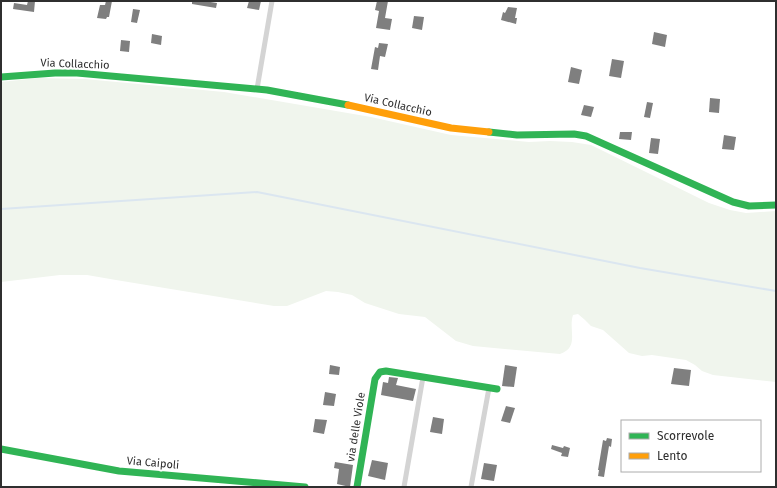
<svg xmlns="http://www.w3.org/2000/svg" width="777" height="488" font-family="'Fira Sans',sans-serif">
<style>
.green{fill:#f0f5ed}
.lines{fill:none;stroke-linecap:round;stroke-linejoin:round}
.stream{stroke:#dbe6f0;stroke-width:2}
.building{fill:#7f7f7f}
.street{stroke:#d4d4d4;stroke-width:5}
.fast{stroke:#30b455;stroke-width:7}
.slow{stroke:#ff9f0a;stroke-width:7}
.labels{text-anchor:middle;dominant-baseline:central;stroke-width:4;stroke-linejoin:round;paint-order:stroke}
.street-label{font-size:11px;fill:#2f2f2f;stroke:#fff}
</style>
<rect width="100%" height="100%" fill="#fff"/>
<path class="green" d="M38,78L85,79L224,92L371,117L451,135L529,142L550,141L572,142L591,145L709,203L730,210L746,213L776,211V382L713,375L702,371L695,365L686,360L652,355L642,356L629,353L603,330L591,326L585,320L578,314L573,315C568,330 580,347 560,354L473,346L456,341L425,317L399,314L365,303L352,295L338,292L326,291L287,306H274L116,280L87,275H60L1,282V82Z"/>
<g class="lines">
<polyline class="stream" points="1,209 257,192 640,268 776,291"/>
</g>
<g class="building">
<polygon points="28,1 35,1 34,12 13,9 14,3 27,5"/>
<polygon points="106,1 112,1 109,17 107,17 106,19 97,18 100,5 105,5"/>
<polygon points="192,1 204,1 217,3 216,8 192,4"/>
<polygon points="249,1 261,1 259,10 247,8"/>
<polygon points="377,1 388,1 385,18 392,19 390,30 376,28 379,11 375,10"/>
<polygon points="508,7 517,8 515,18 517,18 516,24 501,20 503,12 505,13"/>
<polygon points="133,9 140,10 137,23 131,22"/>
<polygon points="414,16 424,17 422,30 412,28"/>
<polygon points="654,32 667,35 665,47 652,44"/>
<polygon points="152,34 162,36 161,45 151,43"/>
<polygon points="121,40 130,41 129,52 120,51"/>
<polygon points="379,43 388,44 385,57 380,56 378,70 371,69 375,47 378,48"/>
<polygon points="612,59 624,61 621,78 609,76"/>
<polygon points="571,67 582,70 579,84 568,82"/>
<polygon points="710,98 720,99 719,113 709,112"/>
<polygon points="647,102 653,103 650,118 644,117"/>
<polygon points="584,105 594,107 591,117 581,115"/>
<polygon points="620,132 632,132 631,140 619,139"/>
<polygon points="724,135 736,137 734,150 722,149"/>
<polygon points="651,138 660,139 658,154 649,153"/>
<polygon points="330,365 340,367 339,375 329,374"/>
<polygon points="505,365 517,367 514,387 502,386"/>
<polygon points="674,368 691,370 689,386 671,384"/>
<polygon points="389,377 398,378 396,385 416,389 413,401 381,395 383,382 388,383"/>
<polygon points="325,392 336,394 334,406 323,405"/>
<polygon points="506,406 515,408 510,423 501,421"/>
<polygon points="433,417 444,419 442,434 430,432"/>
<polygon points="315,419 327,420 324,434 313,432"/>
<polygon points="607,438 612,439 611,447 609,446 604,477 598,476 599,470 598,470 603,440 606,441"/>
<polygon points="552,445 563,448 564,446 570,448 568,457 561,456 562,453 551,449"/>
<polygon points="372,460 388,463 385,480 368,476"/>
<polygon points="335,462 353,465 350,487 337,484 339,469 334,468"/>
<polygon points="484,463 497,465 494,481 481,479"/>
</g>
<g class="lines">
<g class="street">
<polyline points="257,89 272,1"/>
<polyline points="404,487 423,377"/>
<polyline points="471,487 489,388"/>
</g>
<g class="fast">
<polyline points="1,77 55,73 77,73 267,90 348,105"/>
<polyline points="489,132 517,135 574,134 586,136 733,202 749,206 776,205"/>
<polyline points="1,449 119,471 305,487"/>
<polyline points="357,487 375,379 380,372 386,371 497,389"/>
</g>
<polyline class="slow" points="348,105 451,128 489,132"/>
</g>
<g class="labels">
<g class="street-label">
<text transform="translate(75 64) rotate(2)">Via Collacchio</text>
<text transform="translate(398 105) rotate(13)">Via Collacchio</text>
<text transform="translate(356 427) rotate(-81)">via delle Viole</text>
<text transform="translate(153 463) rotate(5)">Via Caipoli</text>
</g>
</g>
<rect width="777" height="488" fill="none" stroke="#2f2f2f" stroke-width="4"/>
<rect x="621" y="420" width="140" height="52" fill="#ffffff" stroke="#acacac"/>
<rect x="629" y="433" width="20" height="6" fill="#30b455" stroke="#acacac"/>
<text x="657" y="440" font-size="12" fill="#2f2f2f">Scorrevole</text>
<rect x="629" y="453" width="20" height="6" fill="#ff9f0a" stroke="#acacac"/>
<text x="657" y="460" font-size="12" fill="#2f2f2f">Lento</text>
</svg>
